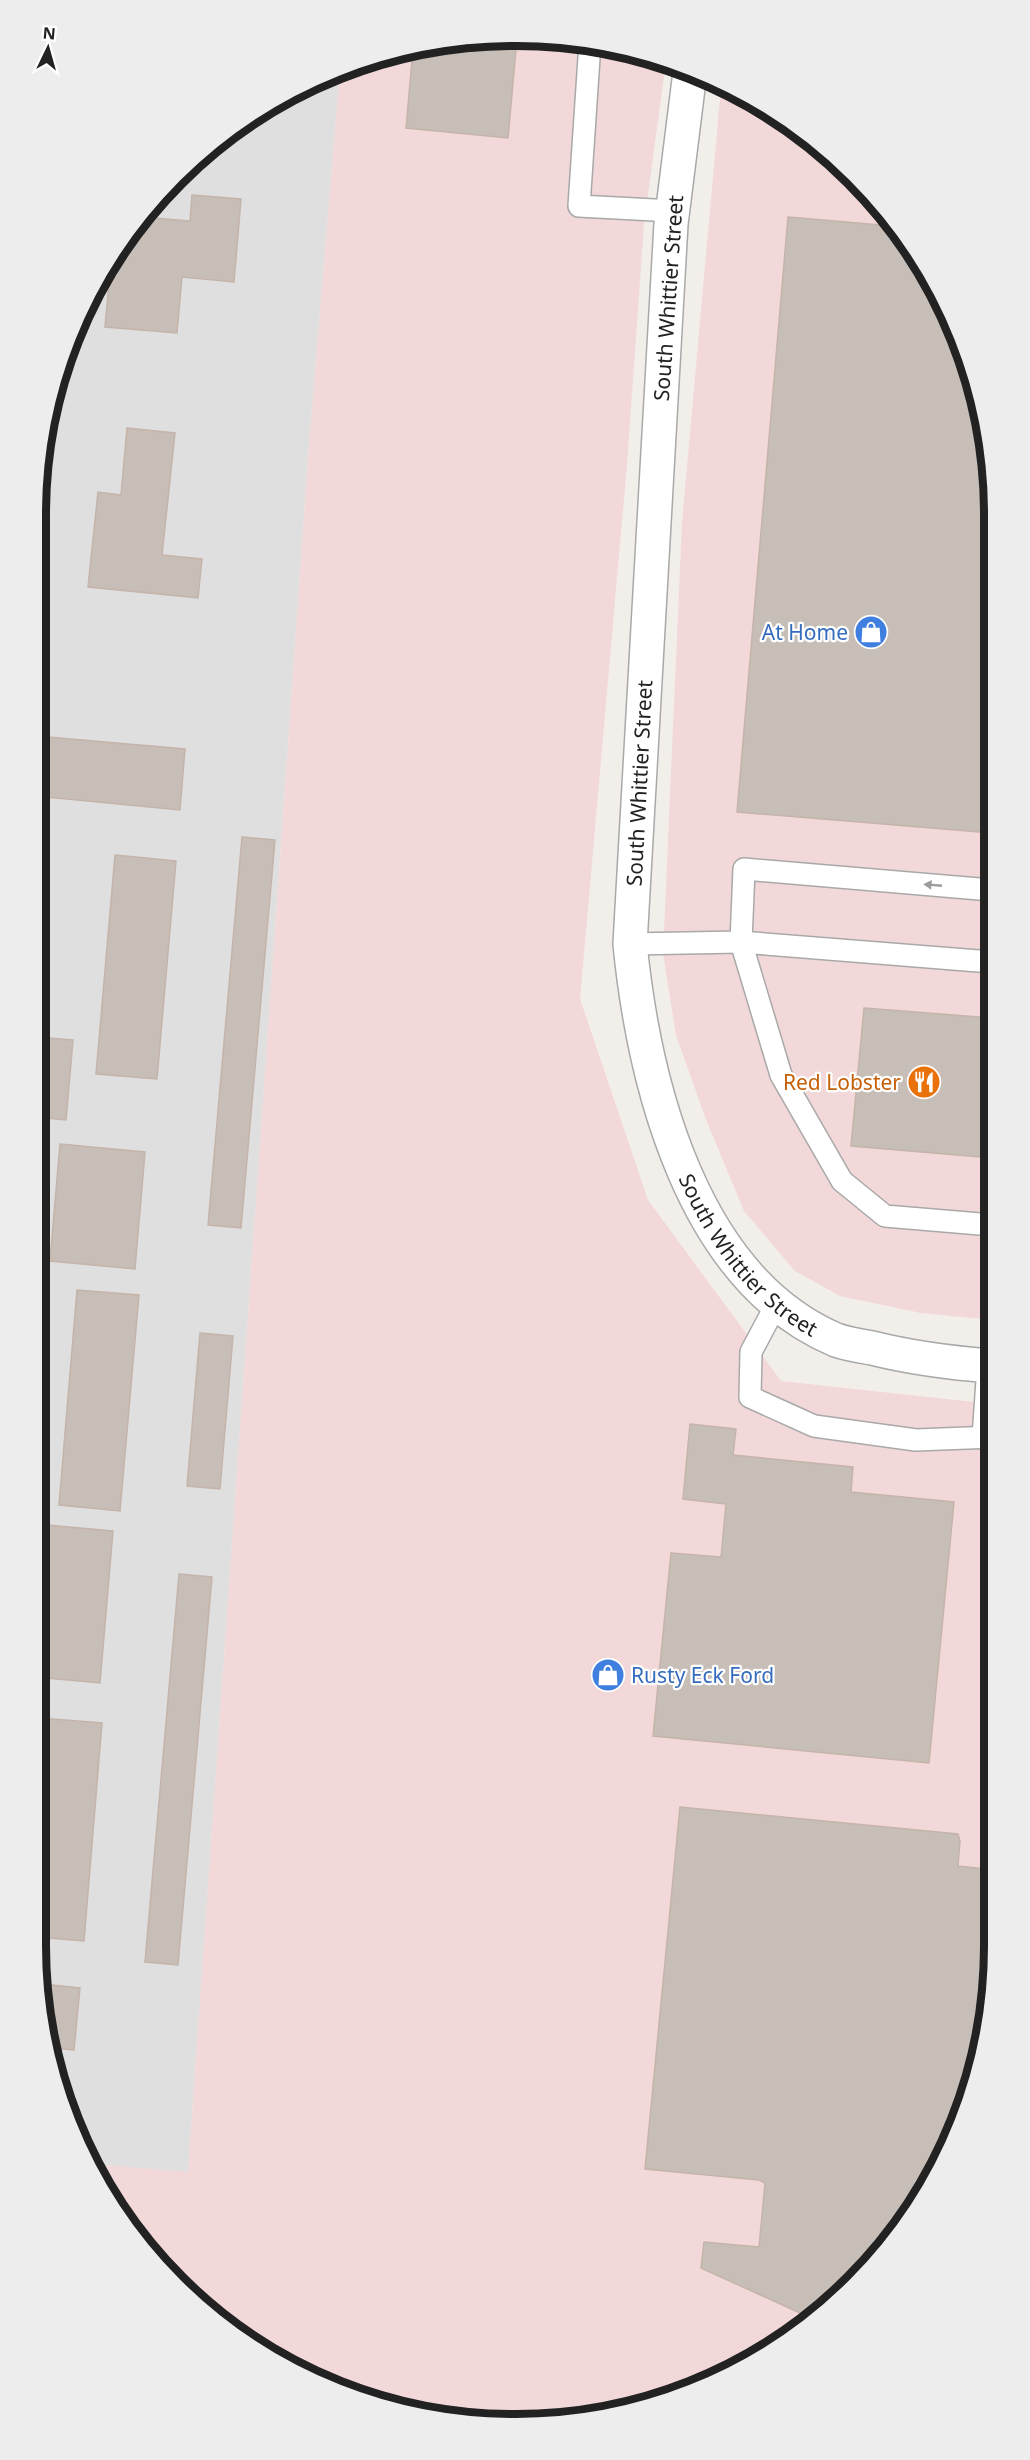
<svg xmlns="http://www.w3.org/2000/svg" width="1030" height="2460" font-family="'Noto Sans',sans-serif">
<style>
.residential{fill:#e0dfdf}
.commercial{fill:#f2d8d8}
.building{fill:#c7beb7;stroke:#c4b4aa;stroke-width:1.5}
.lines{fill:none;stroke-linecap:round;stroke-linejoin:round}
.service-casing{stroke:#a9a9a9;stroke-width:24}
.minor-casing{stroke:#a9a9a9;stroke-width:36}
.service{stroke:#fff;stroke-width:21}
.minor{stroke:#fff;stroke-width:33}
.oneway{fill:#9c9c9c}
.labels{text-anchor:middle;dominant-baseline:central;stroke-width:4.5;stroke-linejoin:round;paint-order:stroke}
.street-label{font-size:21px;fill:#222;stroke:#fff}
.shop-label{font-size:21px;fill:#366cbe;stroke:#fff;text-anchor:end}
.food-label{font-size:21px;fill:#c56008;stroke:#fff;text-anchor:end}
.rim{fill:none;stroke:#222;stroke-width:8}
</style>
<rect width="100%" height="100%" fill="#f2eee9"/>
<polygon class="residential" points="340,71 309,445 188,2173 91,2164 62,2099 36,1945 36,515 61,361 100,276 155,199 223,135 303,86"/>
<g class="commercial">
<polygon points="483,37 577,40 666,61 644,224 627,464 580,999 648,1200 781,1381 992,1404 994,1945 895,2237 781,2343 699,2387 609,2415 452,2420 361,2399 276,2360 155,2261 100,2184 91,2164 188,2172 309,445 340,71 391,52"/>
<polygon points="721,87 781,117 875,199 957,331 990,452 992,1320 921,1313 840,1296 795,1271 744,1211 705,1117 676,1035 663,954 682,523"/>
</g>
<g class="building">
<polygon points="483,37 517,38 508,138 406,128 413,49"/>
<polygon points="192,195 241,199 234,282 182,277 177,333 105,327 111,260 142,217 190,221"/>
<polygon points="788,217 892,226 957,331 990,452 991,833 737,812"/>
<polygon points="127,428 175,433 162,555 202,559 198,598 88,587 98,492 121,495"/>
<polygon points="36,736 185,749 180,810 36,796"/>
<polygon points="242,837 275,840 241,1228 208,1225"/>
<polygon points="115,855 176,861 157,1079 96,1074"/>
<polygon points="864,1008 991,1018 992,1158 851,1146"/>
<polygon points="36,1037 73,1040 66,1120 36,1117"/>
<polygon points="60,1144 145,1152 135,1269 50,1261"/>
<polygon points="77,1290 139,1295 120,1511 59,1505"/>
<polygon points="200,1333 233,1336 220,1489 187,1486"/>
<polygon points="690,1424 736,1429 733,1455 853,1467 851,1492 954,1502 929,1763 653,1736 671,1553 721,1557 726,1504 683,1499"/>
<polygon points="36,1524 113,1531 100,1683 36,1677"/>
<polygon points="179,1574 212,1577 178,1965 145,1962"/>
<polygon points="40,1718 102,1723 84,1941 36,1937 36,1772"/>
<polygon points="680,1807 958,1834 960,1841 958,1866 994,1870 994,1945 969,2099 895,2237 809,2317 701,2268 704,2242 759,2247 765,2183 759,2180 645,2169"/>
<polygon points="42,1984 80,1988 74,2050 53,2048"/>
</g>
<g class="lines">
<g class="service-casing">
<g id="service">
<polyline points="590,43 579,206 673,211"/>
<polyline points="630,944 741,942 744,869 991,890"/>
<polyline points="991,962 741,942 781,1075 842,1181 885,1216 992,1225"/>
<polyline points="777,1303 751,1352 750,1397 814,1426 916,1440 993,1437"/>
<polyline points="983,1438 988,1366"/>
</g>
</g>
<g class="minor-casing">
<g id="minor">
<path id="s1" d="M690,72L671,224L630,944C644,1084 692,1279 836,1340C847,1344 860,1346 872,1348C912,1358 951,1363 992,1366"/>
</g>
</g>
<use href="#service" class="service"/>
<use href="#minor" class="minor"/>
</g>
<defs><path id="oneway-solid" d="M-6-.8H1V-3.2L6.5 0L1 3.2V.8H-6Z" transform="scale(1.5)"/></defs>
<use class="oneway" href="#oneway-solid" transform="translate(933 885) rotate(-175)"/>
<defs>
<g id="shop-disc" transform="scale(1.725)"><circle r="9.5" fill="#3f7fe0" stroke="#fff"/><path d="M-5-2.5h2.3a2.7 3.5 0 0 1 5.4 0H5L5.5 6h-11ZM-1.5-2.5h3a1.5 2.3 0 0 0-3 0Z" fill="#fff"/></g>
<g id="restaurant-disc" transform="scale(1.725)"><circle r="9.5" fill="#e8710a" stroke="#fff"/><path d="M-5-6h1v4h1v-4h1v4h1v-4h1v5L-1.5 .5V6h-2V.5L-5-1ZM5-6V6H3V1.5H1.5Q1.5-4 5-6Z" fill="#fff"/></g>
</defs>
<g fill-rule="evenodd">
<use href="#shop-disc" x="871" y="632"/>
<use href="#restaurant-disc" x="924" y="1082"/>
<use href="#shop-disc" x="608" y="1675"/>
</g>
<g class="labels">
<g class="street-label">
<text transform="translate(668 298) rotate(-86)">South Whittier Street</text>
<text transform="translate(639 783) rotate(-87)">South Whittier Street</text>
<text stroke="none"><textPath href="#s1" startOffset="1216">South Whittier Street</textPath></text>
</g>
<g class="shop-label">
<text x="848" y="632">At Home</text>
<text x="631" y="1675" text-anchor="start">Rusty Eck Ford</text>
</g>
<g class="food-label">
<text x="901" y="1082">Red Lobster</text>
</g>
</g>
<path d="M0 0H1030V2460H0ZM514 46H516A468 468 0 0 1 984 514V1946A468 468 0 0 1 516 2414H514A468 468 0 0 1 46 1946V514A468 468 0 0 1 514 46Z" fill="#ededed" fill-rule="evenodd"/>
<path class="rim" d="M514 46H516A468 468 0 0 1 984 514V1946A468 468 0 0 1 516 2414H514A468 468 0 0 1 46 1946V514A468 468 0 0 1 514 46Z"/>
<g transform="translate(48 48) rotate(5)" stroke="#ffffff" stroke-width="4.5" paint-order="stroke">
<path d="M0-4.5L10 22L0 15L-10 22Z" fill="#222222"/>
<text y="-9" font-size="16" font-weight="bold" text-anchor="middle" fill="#222222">N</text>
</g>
</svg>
